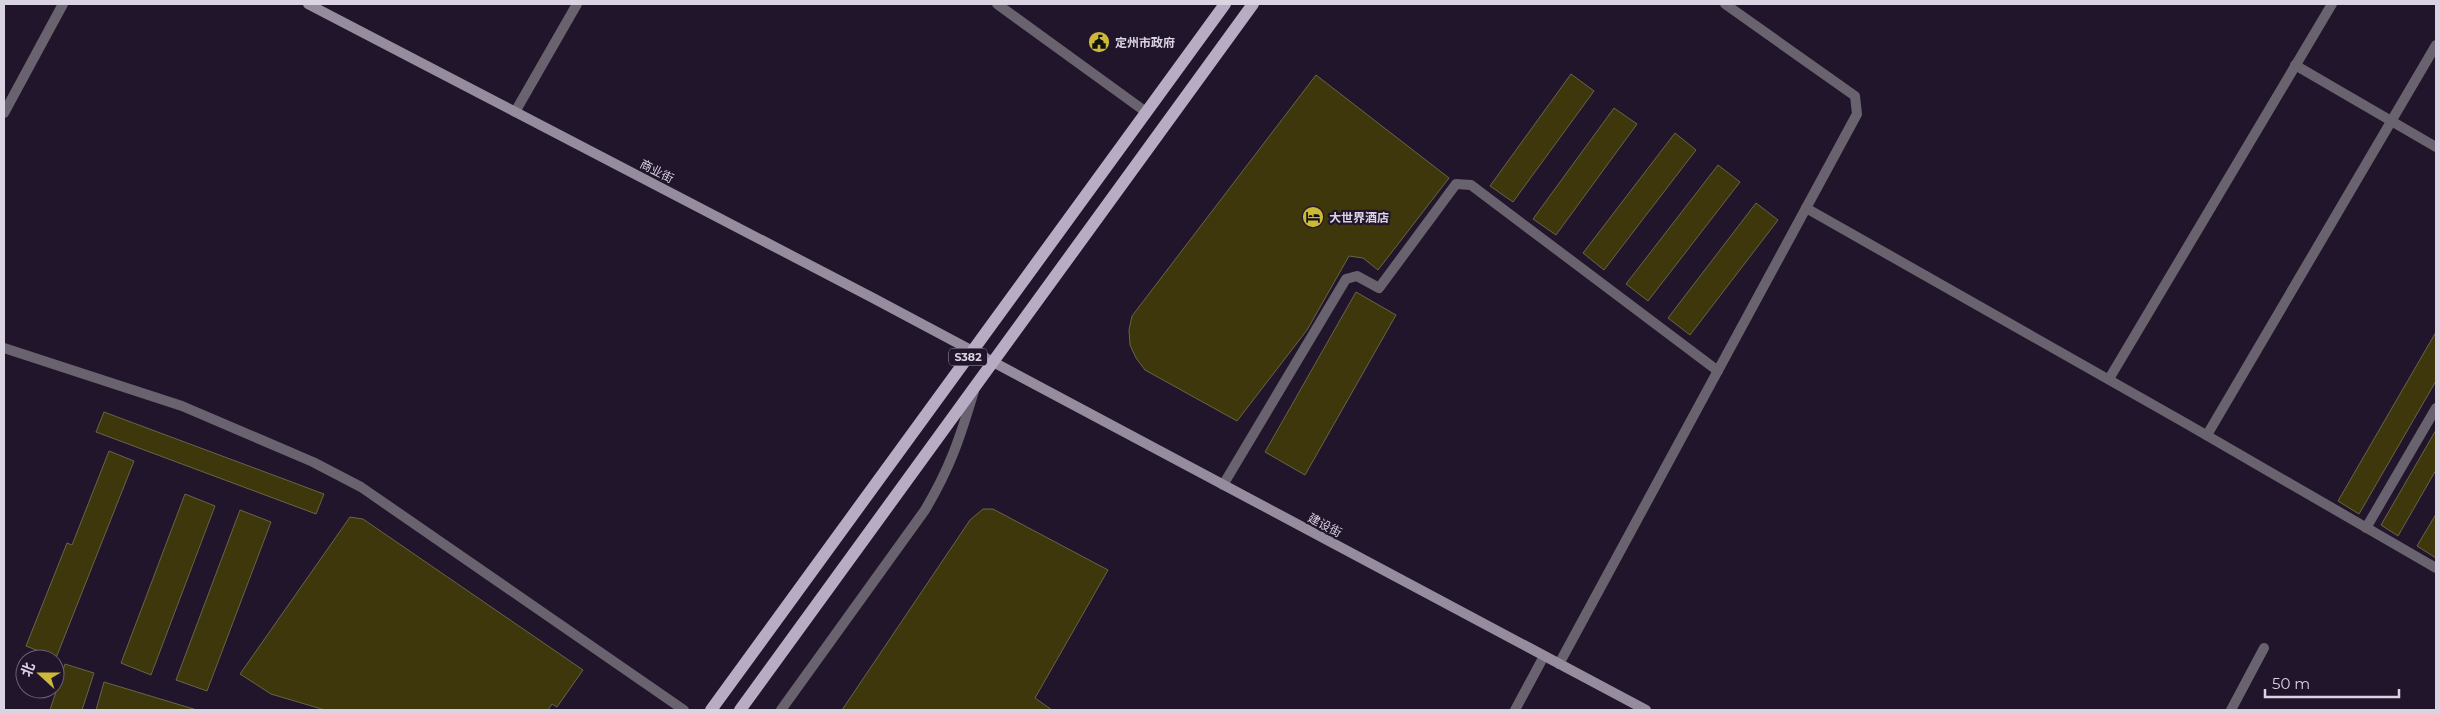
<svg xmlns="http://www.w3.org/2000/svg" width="2440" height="714" font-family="Montserrat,'Noto Sans SC',sans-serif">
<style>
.building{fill:#3e370c;stroke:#696448}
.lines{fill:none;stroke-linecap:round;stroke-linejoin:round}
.lane{stroke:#68636e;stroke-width:10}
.street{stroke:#68636e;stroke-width:10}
.secondary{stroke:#958c9e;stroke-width:10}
.primary{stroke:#b7acc4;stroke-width:12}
.labels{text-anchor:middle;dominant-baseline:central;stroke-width:4.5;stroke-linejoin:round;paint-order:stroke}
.shield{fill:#20152b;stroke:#a29aab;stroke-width:1}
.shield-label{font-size:11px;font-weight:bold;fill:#dad3e2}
.poi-label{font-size:12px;font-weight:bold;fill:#dad3e2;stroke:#20152b;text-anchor:start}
.street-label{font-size:12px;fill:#dad3e2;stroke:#20152b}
</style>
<rect width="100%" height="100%" fill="#20152b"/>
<g class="building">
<polygon points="1571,74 1594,91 1513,202 1490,186"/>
<polygon points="1316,75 1449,178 1378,270 1363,258 1349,256 1307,330 1237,421 1145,370 1136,358 1130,345 1129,330 1132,316"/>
<polygon points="1614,108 1637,124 1556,235 1533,219"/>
<polygon points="1675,133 1696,150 1604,270 1583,253"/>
<polygon points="1718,165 1740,182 1648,301 1626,284"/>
<polygon points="1756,203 1778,220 1690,335 1668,318"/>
<polygon points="1356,292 1396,315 1305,475 1265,452"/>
<polygon points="2436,332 2436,381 2359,514 2338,501"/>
<polygon points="104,412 324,494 316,514 96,432"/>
<polygon points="2436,430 2436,470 2398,536 2381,525"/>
<polygon points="109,451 134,461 56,658 26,646 67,543 72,545"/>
<polygon points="185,494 215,506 151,675 121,663"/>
<polygon points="983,509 993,509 1108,570 1035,698 1052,710 842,710 970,520"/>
<polygon points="240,510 271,522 207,691 176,680"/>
<polygon points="2436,514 2436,558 2417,546"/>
<polygon points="350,517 363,519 583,670 557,707 552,704 548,710 325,710 271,694 240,674"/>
<polygon points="65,664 94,673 82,710 50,710"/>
<polygon points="104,682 197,710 96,710"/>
</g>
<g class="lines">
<g class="lane">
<polyline points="2207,435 2436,45"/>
<polyline points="1223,485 1346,279 1357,276 1379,288 1456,184 1471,185 1718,371"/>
<polyline points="2366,528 2436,408"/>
<polyline points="2231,710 2264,648"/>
</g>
<g class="street">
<polyline points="997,4 1146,112"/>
<polyline points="2295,65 2436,147"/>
<polyline points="515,112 577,4"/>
<polyline points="4,113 63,4"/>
<polyline points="1806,208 2187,424 2436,568"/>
<polyline points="4,348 182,406 313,462 361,487 684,710"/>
<polyline points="2109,379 2332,4"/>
<polyline points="1559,664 1857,114 1855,96 1725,4"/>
<path d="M781,710L925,510C950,468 960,438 974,391"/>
<polyline points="1515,710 1544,656"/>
</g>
<polyline class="secondary" points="308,4 873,298 1646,710"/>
<g class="primary">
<polyline points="711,710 1225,4"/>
<polyline points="740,710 1253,4"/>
</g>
</g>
<defs>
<g id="civic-disc" transform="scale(1.125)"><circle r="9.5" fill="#cdb938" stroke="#20152b"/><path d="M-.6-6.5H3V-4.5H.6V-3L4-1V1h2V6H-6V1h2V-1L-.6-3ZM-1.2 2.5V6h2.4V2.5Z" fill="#111"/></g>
<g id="hotel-disc" transform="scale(1.125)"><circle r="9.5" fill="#cdb938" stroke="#20152b"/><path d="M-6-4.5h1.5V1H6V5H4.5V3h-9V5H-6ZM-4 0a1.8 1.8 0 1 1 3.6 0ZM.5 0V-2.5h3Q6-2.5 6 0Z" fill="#111"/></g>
</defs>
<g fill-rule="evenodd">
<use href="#civic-disc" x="1099" y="42"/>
<use href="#hotel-disc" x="1313" y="217"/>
</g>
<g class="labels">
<rect class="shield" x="949" y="348.5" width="38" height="17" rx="4"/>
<g class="shield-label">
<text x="968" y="357">S382</text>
</g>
<g class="poi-label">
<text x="1115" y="42">定州市政府</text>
<text x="1329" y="217">大世界酒店</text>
</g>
<g class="street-label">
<text transform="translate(657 171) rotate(27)">商业街</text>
<text transform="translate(1325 525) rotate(28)">建设街</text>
</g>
</g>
<rect width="2440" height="714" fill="none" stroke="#dad3e2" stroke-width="10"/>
<g transform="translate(40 674) rotate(291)"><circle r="24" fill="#20152b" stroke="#6a6174"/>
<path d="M0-4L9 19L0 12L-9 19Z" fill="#cdb938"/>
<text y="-8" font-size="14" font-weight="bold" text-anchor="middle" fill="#dad3e2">北</text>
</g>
<path d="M2265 689v8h134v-8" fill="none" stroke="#dad3e2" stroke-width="2.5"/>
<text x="2272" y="689" font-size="15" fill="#dad3e2" stroke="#20152b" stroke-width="4" paint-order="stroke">50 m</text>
</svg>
